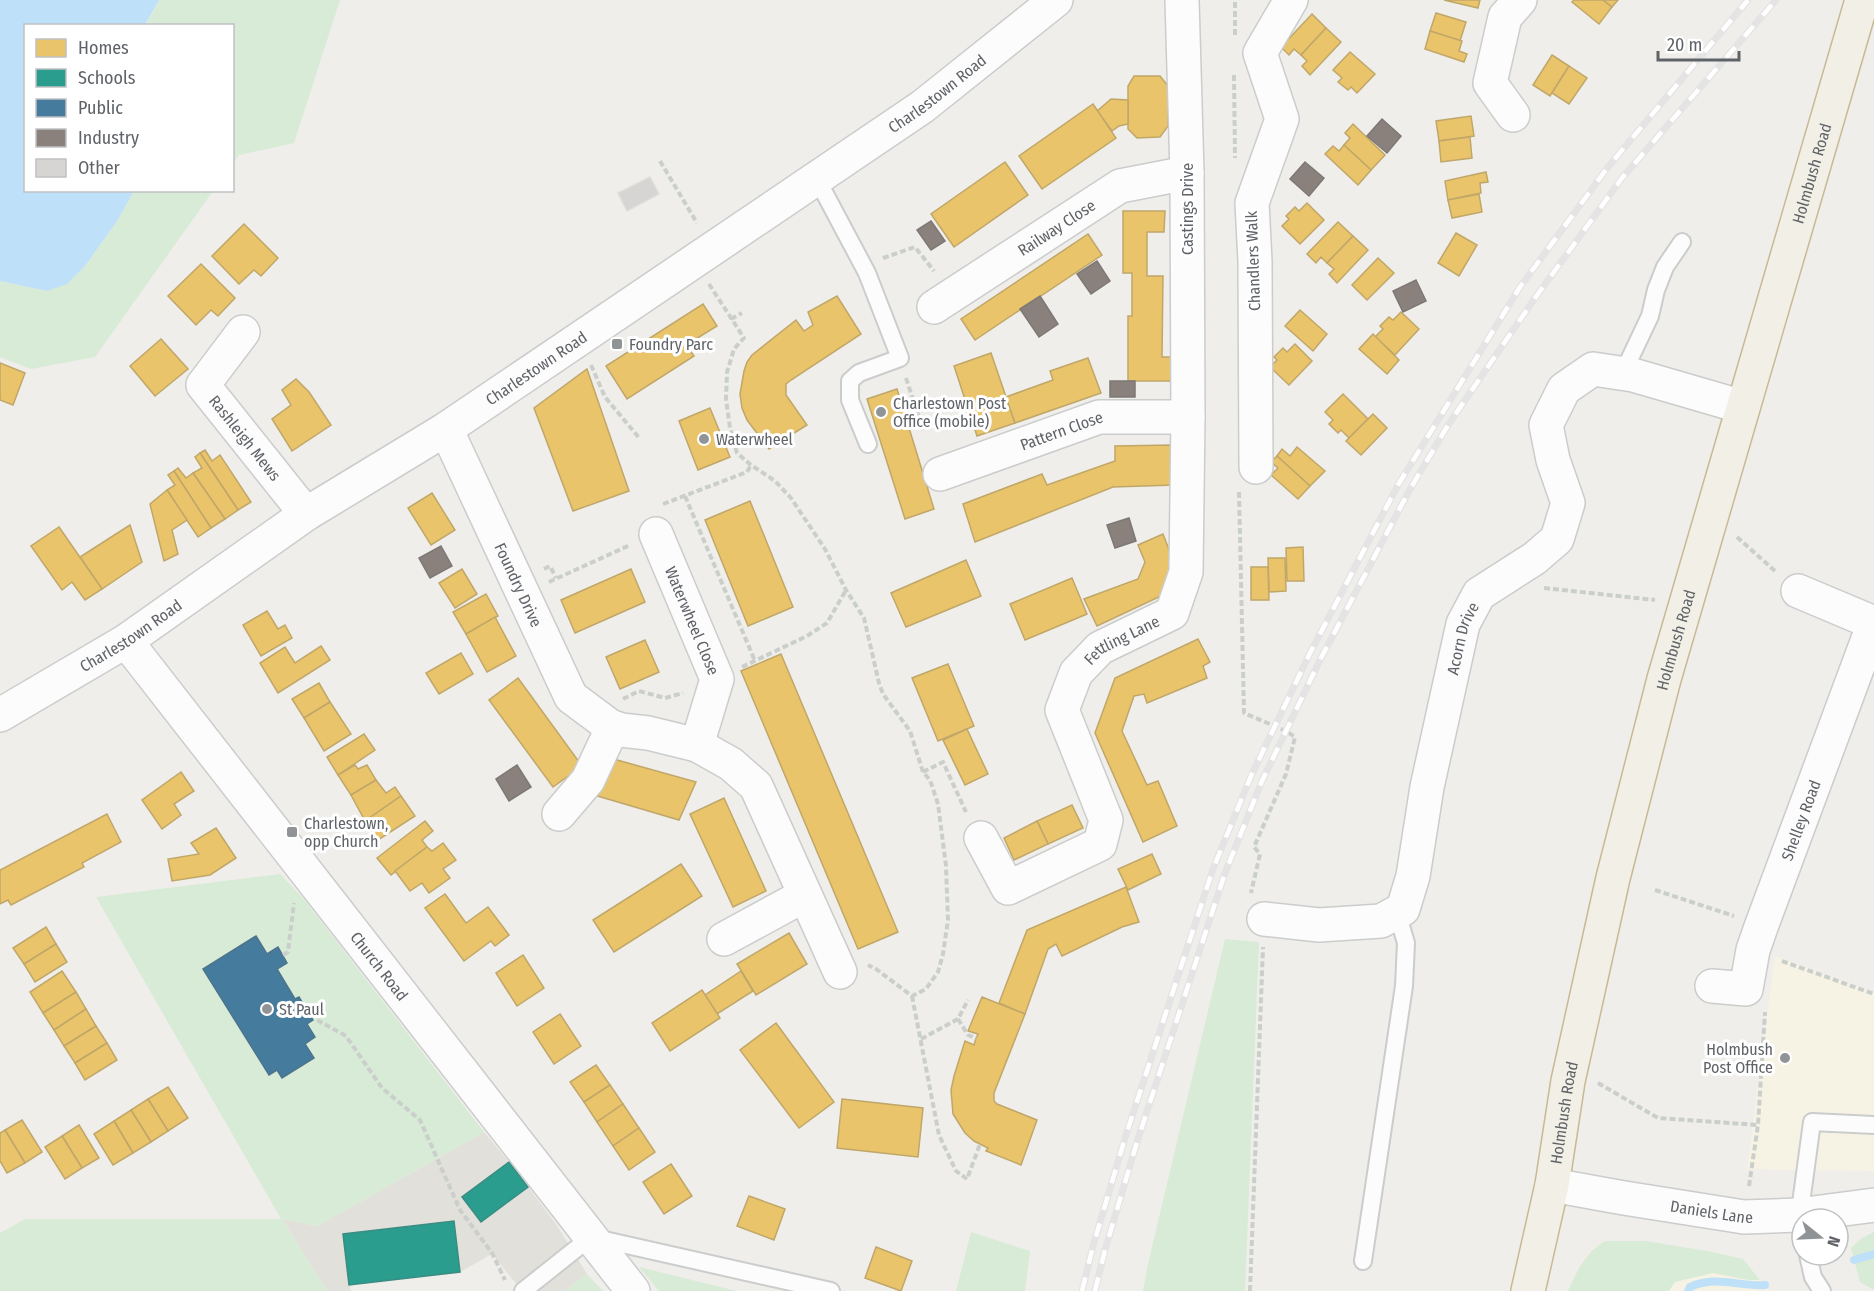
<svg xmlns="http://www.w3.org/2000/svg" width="1874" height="1291" font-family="'Fira Sans Condensed',sans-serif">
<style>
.commercial{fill:#f7f3e4}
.education{fill:#e2e0da}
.green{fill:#d8ebd6}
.water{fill:#bfe0f9}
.homes{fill:#e9c46a;stroke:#c0a769;stroke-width:1.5}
.schools{fill:#2a9d8f;stroke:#3a8c83;stroke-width:1.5}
.public{fill:#457b9d;stroke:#4d748d;stroke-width:1.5}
.industry{fill:#8a817c;stroke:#7d7876;stroke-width:1.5}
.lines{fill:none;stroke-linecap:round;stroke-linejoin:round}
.stream{stroke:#bfe0f9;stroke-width:8}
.building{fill:#d6d5d3;stroke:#deddd9;stroke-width:1.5}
.service-casing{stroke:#cbcccc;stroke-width:20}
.minor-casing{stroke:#cbcccc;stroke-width:36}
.tertiary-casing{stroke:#cbcccc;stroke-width:36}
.trunk-casing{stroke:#c8b996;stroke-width:36}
.path{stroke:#cacfcc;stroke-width:4;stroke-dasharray:6 3;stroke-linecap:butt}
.service{stroke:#fdfcfc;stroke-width:16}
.minor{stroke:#fdfcfc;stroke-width:33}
.tertiary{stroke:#fdfcfc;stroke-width:33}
.trunk{stroke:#f2f0e6;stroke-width:33}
.rail-casing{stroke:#e4e4e4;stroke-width:7}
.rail{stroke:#fff;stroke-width:4.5;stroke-dasharray:14;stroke-linecap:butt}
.poi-dot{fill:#919496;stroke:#fff;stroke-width:2}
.labels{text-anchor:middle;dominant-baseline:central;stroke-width:6;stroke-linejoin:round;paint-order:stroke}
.street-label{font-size:16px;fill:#5f6368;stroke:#fff}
.poi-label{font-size:16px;fill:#5f6368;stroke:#fff;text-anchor:start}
</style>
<rect width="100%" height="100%" fill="#efeeea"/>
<g class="commercial">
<polygon points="1775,956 1874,992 1874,1171 1747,1169"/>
<polygon points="1605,1241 1646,1241 1713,1252 1743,1259 1770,1291 1598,1291 1593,1248"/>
</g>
<polygon class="education" points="484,1132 509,1162 556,1224 587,1274 565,1291 522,1291 492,1254 460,1272 454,1221 343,1234 351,1291 327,1291 282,1219 317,1226"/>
<g class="green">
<polygon points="159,0 340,0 294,143 239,155 233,163 232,26 145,26"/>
<polygon points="134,191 213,191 95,357 31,369 0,357 0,281 47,291 85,266 117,221"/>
<polygon points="280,874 303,898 484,1132 317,1226 282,1219 327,1291 0,1291 0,1233 25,1219 281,1219 96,897"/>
<polygon points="1225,939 1259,942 1245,1291 1143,1291 1148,1264"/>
<polygon points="971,1232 1030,1251 1025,1291 956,1291"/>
<polygon points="1874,1232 1874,1290 1860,1282 1851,1248 1862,1238"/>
<path d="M1605,1241H1646L1713,1252L1743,1259L1760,1280H1748L1713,1273L1675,1282L1669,1291H1568C1577,1271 1585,1253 1605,1241Z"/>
<polygon points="639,1267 737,1291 659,1291"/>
<polygon points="587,1274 603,1291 565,1291"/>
</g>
<polygon class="water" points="0,0 159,0 145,25 26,26 26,190 134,191 117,221 85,266 67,284 47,291 0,281"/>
<g class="homes">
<polygon points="1444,0 1480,0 1478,8"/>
<polygon points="1574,0 1603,0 1612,7 1599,24 1572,2"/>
<polygon points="1603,0 1618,0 1612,7"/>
<polygon points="1436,13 1466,22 1460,41 1430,31"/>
<polygon points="1312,14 1326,28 1301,55 1294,49 1289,55 1281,47"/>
<polygon points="1326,28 1341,42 1310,75 1302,66 1307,61 1301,55"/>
<polygon points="1430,31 1462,41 1459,51 1467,54 1464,62 1425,49"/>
<polygon points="1350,52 1375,74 1357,93 1351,87 1348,90 1338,82 1342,78 1333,70"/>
<polygon points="1552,55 1569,66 1550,96 1533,85"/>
<polygon points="1569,66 1587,78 1569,104 1552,93"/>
<polygon points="1134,76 1160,76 1168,86 1168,126 1160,137 1137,138 1128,129 1128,86"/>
<polygon points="1111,99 1128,100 1128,124 1119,126 1112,131 1097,111"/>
<polygon points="1093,104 1116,138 1042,189 1019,156"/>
<polygon points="1471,116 1474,136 1439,141 1436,121"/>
<polygon points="1353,124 1385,155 1371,170 1344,145 1350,138 1345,133"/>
<polygon points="1470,137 1472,158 1441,162 1439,141"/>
<polygon points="1344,145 1371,170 1358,185 1325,154 1333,146 1339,151"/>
<polygon points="1005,162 1028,195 954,247 931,214"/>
<polygon points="1486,172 1488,182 1480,183 1481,193 1448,200 1445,181"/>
<polygon points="1479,194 1482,212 1452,218 1448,200"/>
<polygon points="1307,203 1324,220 1300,244 1282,226 1289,219 1286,216 1295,207 1299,211"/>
<polygon points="1123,211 1165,211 1164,232 1147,232 1147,276 1163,276 1162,357 1171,357 1171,381 1128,381 1128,316 1132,316 1132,273 1123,273"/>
<polygon points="1338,222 1353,236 1327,263 1321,257 1316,263 1307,254"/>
<polygon points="244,224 278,258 261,276 254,270 239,284 212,256"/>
<polygon points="1456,233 1477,245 1459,276 1438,263"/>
<polygon points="1088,234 1102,255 975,340 961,319"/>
<polygon points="1353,236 1368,250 1337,283 1329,274 1334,269 1327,263"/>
<polygon points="1378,258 1394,273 1367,300 1352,285"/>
<polygon points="201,264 235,298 218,316 211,310 196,325 168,296"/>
<polygon points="837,296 861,334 791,380 786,384 786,395 807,425 769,449 747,420 742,408 740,394 744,371 747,362 752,355 796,320 804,331 813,325 808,312"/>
<polygon points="703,304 717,326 686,345 694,356 627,399 606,366"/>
<polygon points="1300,310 1327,334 1313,351 1285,326"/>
<polygon points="1401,312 1419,329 1395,355 1375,337 1383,329 1380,326 1389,317 1393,320"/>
<polygon points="1373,334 1399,360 1387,374 1359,349"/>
<polygon points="161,339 188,369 155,396 130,366"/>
<polygon points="1295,344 1312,361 1289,385 1270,367 1277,360 1274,357 1283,348 1287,352"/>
<polygon points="991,353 1015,423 977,436 954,366"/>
<polygon points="1088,358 1101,393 1015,423 1006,397 1053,380 1050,371"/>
<polygon points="0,363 25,373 13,405 0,400"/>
<polygon points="587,369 629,491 573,511 534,408"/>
<polygon points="296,379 309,392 331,425 292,451 272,419 291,405 282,390"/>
<polygon points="897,389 934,509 905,519 867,399"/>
<polygon points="1343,394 1368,419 1349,438 1341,430 1338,433 1329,424 1333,420 1325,412"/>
<polygon points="710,408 730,457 698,470 679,421"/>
<polygon points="1373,414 1387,428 1361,455 1346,441"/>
<polygon points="1173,445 1174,485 1113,487 975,542 963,504 1042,474 1047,485 1115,461 1115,446"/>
<polygon points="1297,447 1325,471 1310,486 1277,456 1282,449 1290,456"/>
<polygon points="205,450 212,461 220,455 251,502 238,510 200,453"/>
<polygon points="200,453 238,510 225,519 193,473 202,468 195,457"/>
<polygon points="1277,456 1310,486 1298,499 1271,475 1278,468 1271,462"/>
<polygon points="178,468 186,478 193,473 225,519 211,528 174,471"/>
<polygon points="174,471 211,528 198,537 167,490 175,485 168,475"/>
<polygon points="167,490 187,520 172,530 178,554 164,561 150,504"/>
<polygon points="432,493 455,530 431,545 408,508"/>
<polygon points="750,501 793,607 748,626 705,520"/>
<polygon points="130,525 142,562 102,589 80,557"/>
<polygon points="59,527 102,589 85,600 72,582 62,590 31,546"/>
<polygon points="1163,534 1173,560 1161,596 1097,626 1084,599 1138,579 1145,562 1138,545"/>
<polygon points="1303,547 1304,581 1287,581 1286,548"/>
<polygon points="1268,558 1285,558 1286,591 1269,592"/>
<polygon points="966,560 981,596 906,627 891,593"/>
<polygon points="1251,567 1268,567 1269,600 1251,600"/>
<polygon points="462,569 477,594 455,608 439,583"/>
<polygon points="631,569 645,602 575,633 561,600"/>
<polygon points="1072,578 1087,614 1025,640 1010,604"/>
<polygon points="486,594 498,616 466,634 453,612"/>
<polygon points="267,611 278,629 285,625 292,638 261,656 243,625"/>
<polygon points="495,617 516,656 487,672 466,634"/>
<polygon points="1198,639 1210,662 1203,666 1207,678 1147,703 1144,694 1134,696 1122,731 1147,785 1158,781 1177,826 1143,842 1095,733 1115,678"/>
<polygon points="645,640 659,672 620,689 606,657"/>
<polygon points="321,646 330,660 278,693 260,663 285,647 295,663"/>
<polygon points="461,653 473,674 439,694 426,673"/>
<polygon points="781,654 898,932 858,949 741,671"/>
<polygon points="948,664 974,726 938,741 912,678"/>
<polygon points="518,678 582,766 553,787 489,700"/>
<polygon points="319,683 330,702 304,718 292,699"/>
<polygon points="330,702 351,734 324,751 304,718"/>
<polygon points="967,729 988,774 965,785 943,740"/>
<polygon points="364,734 375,750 338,775 327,757"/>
<polygon points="610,758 696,782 679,820 594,795"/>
<polygon points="355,765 358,769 367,765 376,780 351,795 338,775"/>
<polygon points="181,772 194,791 174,804 181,815 162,829 142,800"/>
<polygon points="376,780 386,793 395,787 401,796 365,821 351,795"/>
<polygon points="401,796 415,816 378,840 365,821"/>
<polygon points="724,798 766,891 733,907 690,814"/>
<polygon points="1072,805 1083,828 1048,844 1037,821"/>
<polygon points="107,814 121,842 82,863 84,867 11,905 8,900 0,904 0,870"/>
<polygon points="425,821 433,831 422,840 427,847 391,875 377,858"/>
<polygon points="1037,821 1048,844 1014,860 1004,838"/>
<polygon points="216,828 236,858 210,875 172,881 168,859 199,854 191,843"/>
<polygon points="443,843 456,860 443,869 450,878 429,893 422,883 410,891 395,871 427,847 432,851"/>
<polygon points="1152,854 1161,874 1128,890 1118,869"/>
<polygon points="681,864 702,896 614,952 593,920"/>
<polygon points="1126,887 1139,922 1122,927 1062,956 1056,944 1048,949 1025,1014 999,1003 1027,930"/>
<polygon points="445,894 466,923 488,907 509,935 495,946 491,941 464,961 425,908"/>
<polygon points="46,927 56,944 24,964 13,948"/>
<polygon points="789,933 807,964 756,995 737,964"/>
<polygon points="56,944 67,962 35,982 24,964"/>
<polygon points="523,955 544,988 517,1006 496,973"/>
<polygon points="62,971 76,992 43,1013 30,992"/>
<polygon points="741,971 753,991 717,1014 705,995"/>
<polygon points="702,990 720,1018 670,1051 652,1023"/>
<polygon points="76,992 86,1009 54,1030 43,1013"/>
<polygon points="982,997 1025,1014 994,1093 994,1101 997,1104 1037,1120 1021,1165 986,1151 988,1148 974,1141 965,1133 953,1114 951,1090 954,1076 965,1041 974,1045 976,1038 978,1034 968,1031"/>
<polygon points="86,1009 96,1026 64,1046 54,1030"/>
<polygon points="560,1014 581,1046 554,1064 533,1032"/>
<polygon points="776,1023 834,1102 799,1128 740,1050"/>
<polygon points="96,1026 107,1043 75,1063 64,1046"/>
<polygon points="107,1043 117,1060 85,1080 75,1063"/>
<polygon points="596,1065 610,1085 584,1102 570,1082"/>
<polygon points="610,1085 623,1104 597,1122 584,1102"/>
<polygon points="168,1087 188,1118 168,1131 148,1099"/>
<polygon points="148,1099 168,1131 151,1142 131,1110"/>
<polygon points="842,1099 923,1108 918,1157 837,1148"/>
<polygon points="623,1104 639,1128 613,1146 597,1122"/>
<polygon points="131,1110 151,1142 133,1153 114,1121"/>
<polygon points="22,1120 42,1152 25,1163 5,1130"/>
<polygon points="114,1121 133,1153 113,1165 94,1134"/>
<polygon points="79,1125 99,1158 82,1168 62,1136"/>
<polygon points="639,1128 655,1152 629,1170 613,1146"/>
<polygon points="5,1130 25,1163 7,1173 0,1161 0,1133"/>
<polygon points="62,1136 82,1168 65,1179 45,1147"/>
<polygon points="671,1164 692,1196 664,1214 643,1182"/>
<polygon points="749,1196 785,1209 774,1240 737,1226"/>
<polygon points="876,1247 912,1261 901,1291 865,1278"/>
</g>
<g class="schools">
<polygon points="509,1162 528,1187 481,1222 462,1197"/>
<polygon points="454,1221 460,1272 349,1285 343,1234"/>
</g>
<polygon class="public" points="256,936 267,954 278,947 287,963 277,969 295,999 299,997 313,1020 307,1024 315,1037 305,1044 314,1058 282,1078 277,1070 269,1075 203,969"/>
<g class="industry">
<polygon points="1382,119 1401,136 1387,153 1367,136"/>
<polygon points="1305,162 1324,178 1309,196 1290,179"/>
<polygon points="931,221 945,241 931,250 917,230"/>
<polygon points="1097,261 1110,281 1091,294 1077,274"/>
<polygon points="1416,280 1426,301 1403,312 1393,291"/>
<polygon points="1040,296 1058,324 1039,337 1020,309"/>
<rect x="1110" y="381" width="25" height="16"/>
<polygon points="1129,518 1136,541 1115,548 1107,525"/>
<polygon points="441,546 452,566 430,578 419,558"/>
<polygon points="517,765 531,787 509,801 496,779"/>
</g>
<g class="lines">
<g class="stream">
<polyline points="1854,1260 1874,1254"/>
<path d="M1688,1291L1690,1287C1717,1275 1739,1287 1765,1285"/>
</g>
</g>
<polygon class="building" points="650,177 659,194 627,211 618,193"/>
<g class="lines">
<g class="service-casing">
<g id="service">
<polyline points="817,179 867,273 900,358 859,373 850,381 850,400 868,444"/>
<polyline points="1623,373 1650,316 1656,290 1665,267 1682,242"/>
<polyline points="1799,1218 1812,1122 1874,1125"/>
<polyline points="1808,1255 1813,1277 1822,1291"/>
<polyline points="1363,1261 1404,986 1406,943 1397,912"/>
<polyline points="523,1291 591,1237 831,1291"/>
</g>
</g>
<g class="minor-casing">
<g id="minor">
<polyline points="1513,115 1490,83 1505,17 1520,0"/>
<path id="s1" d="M934,307L1120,186L1187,173"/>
<path id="s2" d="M243,332L203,385L306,514"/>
<path id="s3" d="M446,429L571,697L610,726L621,730L648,733L697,745L731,764L756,786L840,972"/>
<polyline points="1256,467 1255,261 1252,203 1282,119 1260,53 1291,0"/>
<path id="s4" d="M940,474L1099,417H1188"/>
<path id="s5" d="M656,534L717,679L697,745"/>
<polyline points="559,814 588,780 608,737 610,726"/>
<path id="s6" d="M981,838L1008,888L1100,844L1106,820L1062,710L1076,673L1100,648L1172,613L1186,572L1188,417L1187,173L1182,0"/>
<path id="s7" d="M1264,919L1319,925L1381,921L1403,909L1413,876L1427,787L1463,624L1479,594L1535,558L1557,539L1568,503L1553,460L1546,425L1564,389L1593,369L1633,375L1743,407"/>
<polyline points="724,939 805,895"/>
<path id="s8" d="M1712,986L1746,989L1753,950L1761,927L1874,623L1798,591"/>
<path id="s9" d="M1552,1185L1624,1198L1744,1217L1798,1215L1874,1205"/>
</g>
</g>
<g class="tertiary-casing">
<g id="tertiary">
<path id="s10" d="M126,641L633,1291"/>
<path id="s11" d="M0,715L126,641L306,514L446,429L922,107L1056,0"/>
</g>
</g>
<g class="trunk-casing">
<g id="trunk">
<path id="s12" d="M1528,1291L1552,1185L1568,1081L1613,878L1664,679L1862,0"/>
</g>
</g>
<g class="path">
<polyline points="1235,35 1235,0"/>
<polyline points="1234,75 1235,158"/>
<polyline points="660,161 697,223"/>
<polyline points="883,258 915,247 934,271"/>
<polyline points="709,284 744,338 734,349 727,372 726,399 730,428 737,453 751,465 775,481 791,498 825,549 846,590 864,618 879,683 883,694 910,731 923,772 930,780 938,804 946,866 948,920 943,954 938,972 926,989 912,996 876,969 868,965"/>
<polyline points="731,319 742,313"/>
<polyline points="591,365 605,397 640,439"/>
<polyline points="906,378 923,430"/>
<polyline points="1239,492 1244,713 1286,731 1295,737 1286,774 1254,847 1260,854 1251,893"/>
<polyline points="685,496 755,661"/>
<polyline points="663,504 747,472 751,465"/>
<polyline points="1737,537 1776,572"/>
<polyline points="544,569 550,566 556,578"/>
<polyline points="549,582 630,545"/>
<polyline points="1544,588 1655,600"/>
<polyline points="742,667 807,636 827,623 846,590"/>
<polyline points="623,699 639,691 665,698 683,693"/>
<polyline points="923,772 943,762 966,812"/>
<polyline points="1655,890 1734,916"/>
<polyline points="283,955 288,952 294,903"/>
<polyline points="1782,961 1874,994"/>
<polyline points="912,996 939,1135 956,1171 967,1179 980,1144"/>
<polyline points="958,1019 968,1035 976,1038"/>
<polyline points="317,1020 346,1036 382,1088 420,1120 460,1210 492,1253 505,1280"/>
<polyline points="921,1039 958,1019 968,1000"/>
<polyline points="1598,1083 1658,1118 1758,1125"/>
<polyline points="1749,1186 1758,1125 1765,1012"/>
<polyline points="1250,1291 1263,947"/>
</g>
<use href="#service" class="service"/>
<use href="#minor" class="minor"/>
<use href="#tertiary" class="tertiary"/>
<use href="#trunk" class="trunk"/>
<g class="rail-casing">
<g id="rail">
<polyline points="1082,1291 1093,1246 1125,1138 1213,869 1251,776 1309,655 1398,485 1520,287 1608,167 1748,0"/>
<polyline points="1095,1291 1105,1250 1137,1142 1225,873 1262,781 1320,660 1409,491 1448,425 1535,298 1622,178 1776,0"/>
</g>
</g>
<use href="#rail" class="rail"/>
</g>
<g class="poi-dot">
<rect x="611" y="338" width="12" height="12" rx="3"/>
<circle cx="881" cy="412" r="6"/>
<circle cx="704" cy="439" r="6"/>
<rect x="286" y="826" width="12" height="12" rx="3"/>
<circle cx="267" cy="1009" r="6"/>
<circle cx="1785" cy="1058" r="6"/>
</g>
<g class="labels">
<g class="street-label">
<text stroke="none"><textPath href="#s11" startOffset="1125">Charlestown Road</textPath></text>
<text stroke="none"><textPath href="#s12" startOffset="1154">Holmbush Road</textPath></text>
<text transform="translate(1187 209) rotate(-90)">Castings Drive</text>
<text stroke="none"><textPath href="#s1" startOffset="146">Railway Close</textPath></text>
<text transform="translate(1253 261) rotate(-92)">Chandlers Walk</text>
<text stroke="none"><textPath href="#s11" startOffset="639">Charlestown Road</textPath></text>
<text stroke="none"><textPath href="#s4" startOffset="129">Pattern Close</textPath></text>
<text stroke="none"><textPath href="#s2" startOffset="134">Rashleigh Mews</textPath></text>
<text stroke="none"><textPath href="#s3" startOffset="172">Foundry Drive</textPath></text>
<text stroke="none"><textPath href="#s5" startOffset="94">Waterwheel Close</textPath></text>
<text stroke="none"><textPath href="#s11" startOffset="153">Charlestown Road</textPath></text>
<text stroke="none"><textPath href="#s7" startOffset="420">Acorn Drive</textPath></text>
<text stroke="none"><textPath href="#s12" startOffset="668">Holmbush Road</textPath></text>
<text stroke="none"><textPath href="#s6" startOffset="399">Fettling Lane</textPath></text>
<text stroke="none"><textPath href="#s8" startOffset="212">Shelley Road</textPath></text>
<text stroke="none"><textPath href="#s10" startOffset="412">Church Road</textPath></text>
<text stroke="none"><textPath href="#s12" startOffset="182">Holmbush Road</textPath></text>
<text stroke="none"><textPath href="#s9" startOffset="162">Daniels Lane</textPath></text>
</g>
<g class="poi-label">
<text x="629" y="344">Foundry Parc</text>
<text x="893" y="403">Charlestown Post<tspan x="893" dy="18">Office (mobile)</tspan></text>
<text x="716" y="439">Waterwheel</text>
<text x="304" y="823">Charlestown,<tspan x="304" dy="18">opp Church</tspan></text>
<text x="279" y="1009">St Paul</text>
<text x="1773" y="1049" text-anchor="end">Holmbush<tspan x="1773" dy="18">Post Office</tspan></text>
</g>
</g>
<rect x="24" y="24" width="210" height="168" fill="#ffffff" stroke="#bfc1c3" stroke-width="1.5"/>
<rect x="36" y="39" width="30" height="18" fill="#e9c46a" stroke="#bfc1c3" stroke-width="1.5"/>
<text x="78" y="54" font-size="18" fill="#5f6368">Homes</text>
<rect x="36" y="69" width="30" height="18" fill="#2a9d8f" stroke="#bfc1c3" stroke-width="1.5"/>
<text x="78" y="84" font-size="18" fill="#5f6368">Schools</text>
<rect x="36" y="99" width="30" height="18" fill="#457b9d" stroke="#bfc1c3" stroke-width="1.5"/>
<text x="78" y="114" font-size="18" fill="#5f6368">Public</text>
<rect x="36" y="129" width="30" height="18" fill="#8a817c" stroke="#bfc1c3" stroke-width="1.5"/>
<text x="78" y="144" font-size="18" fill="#5f6368">Industry</text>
<rect x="36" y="159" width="30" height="18" fill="#d6d5d3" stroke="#bfc1c3" stroke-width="1.5"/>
<text x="78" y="174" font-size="18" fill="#5f6368">Other</text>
<g transform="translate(1820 1237) rotate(108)"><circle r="28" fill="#ffffff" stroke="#bfc1c3" stroke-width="1.5"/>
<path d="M0-4.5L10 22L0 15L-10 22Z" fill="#919496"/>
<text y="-9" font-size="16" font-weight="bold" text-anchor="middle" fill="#5f6368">N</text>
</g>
<path d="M1658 51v9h81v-9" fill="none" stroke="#5f6368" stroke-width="3"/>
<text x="1667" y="51" font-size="18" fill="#5f6368" stroke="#ffffff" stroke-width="4.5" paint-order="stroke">20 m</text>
</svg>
